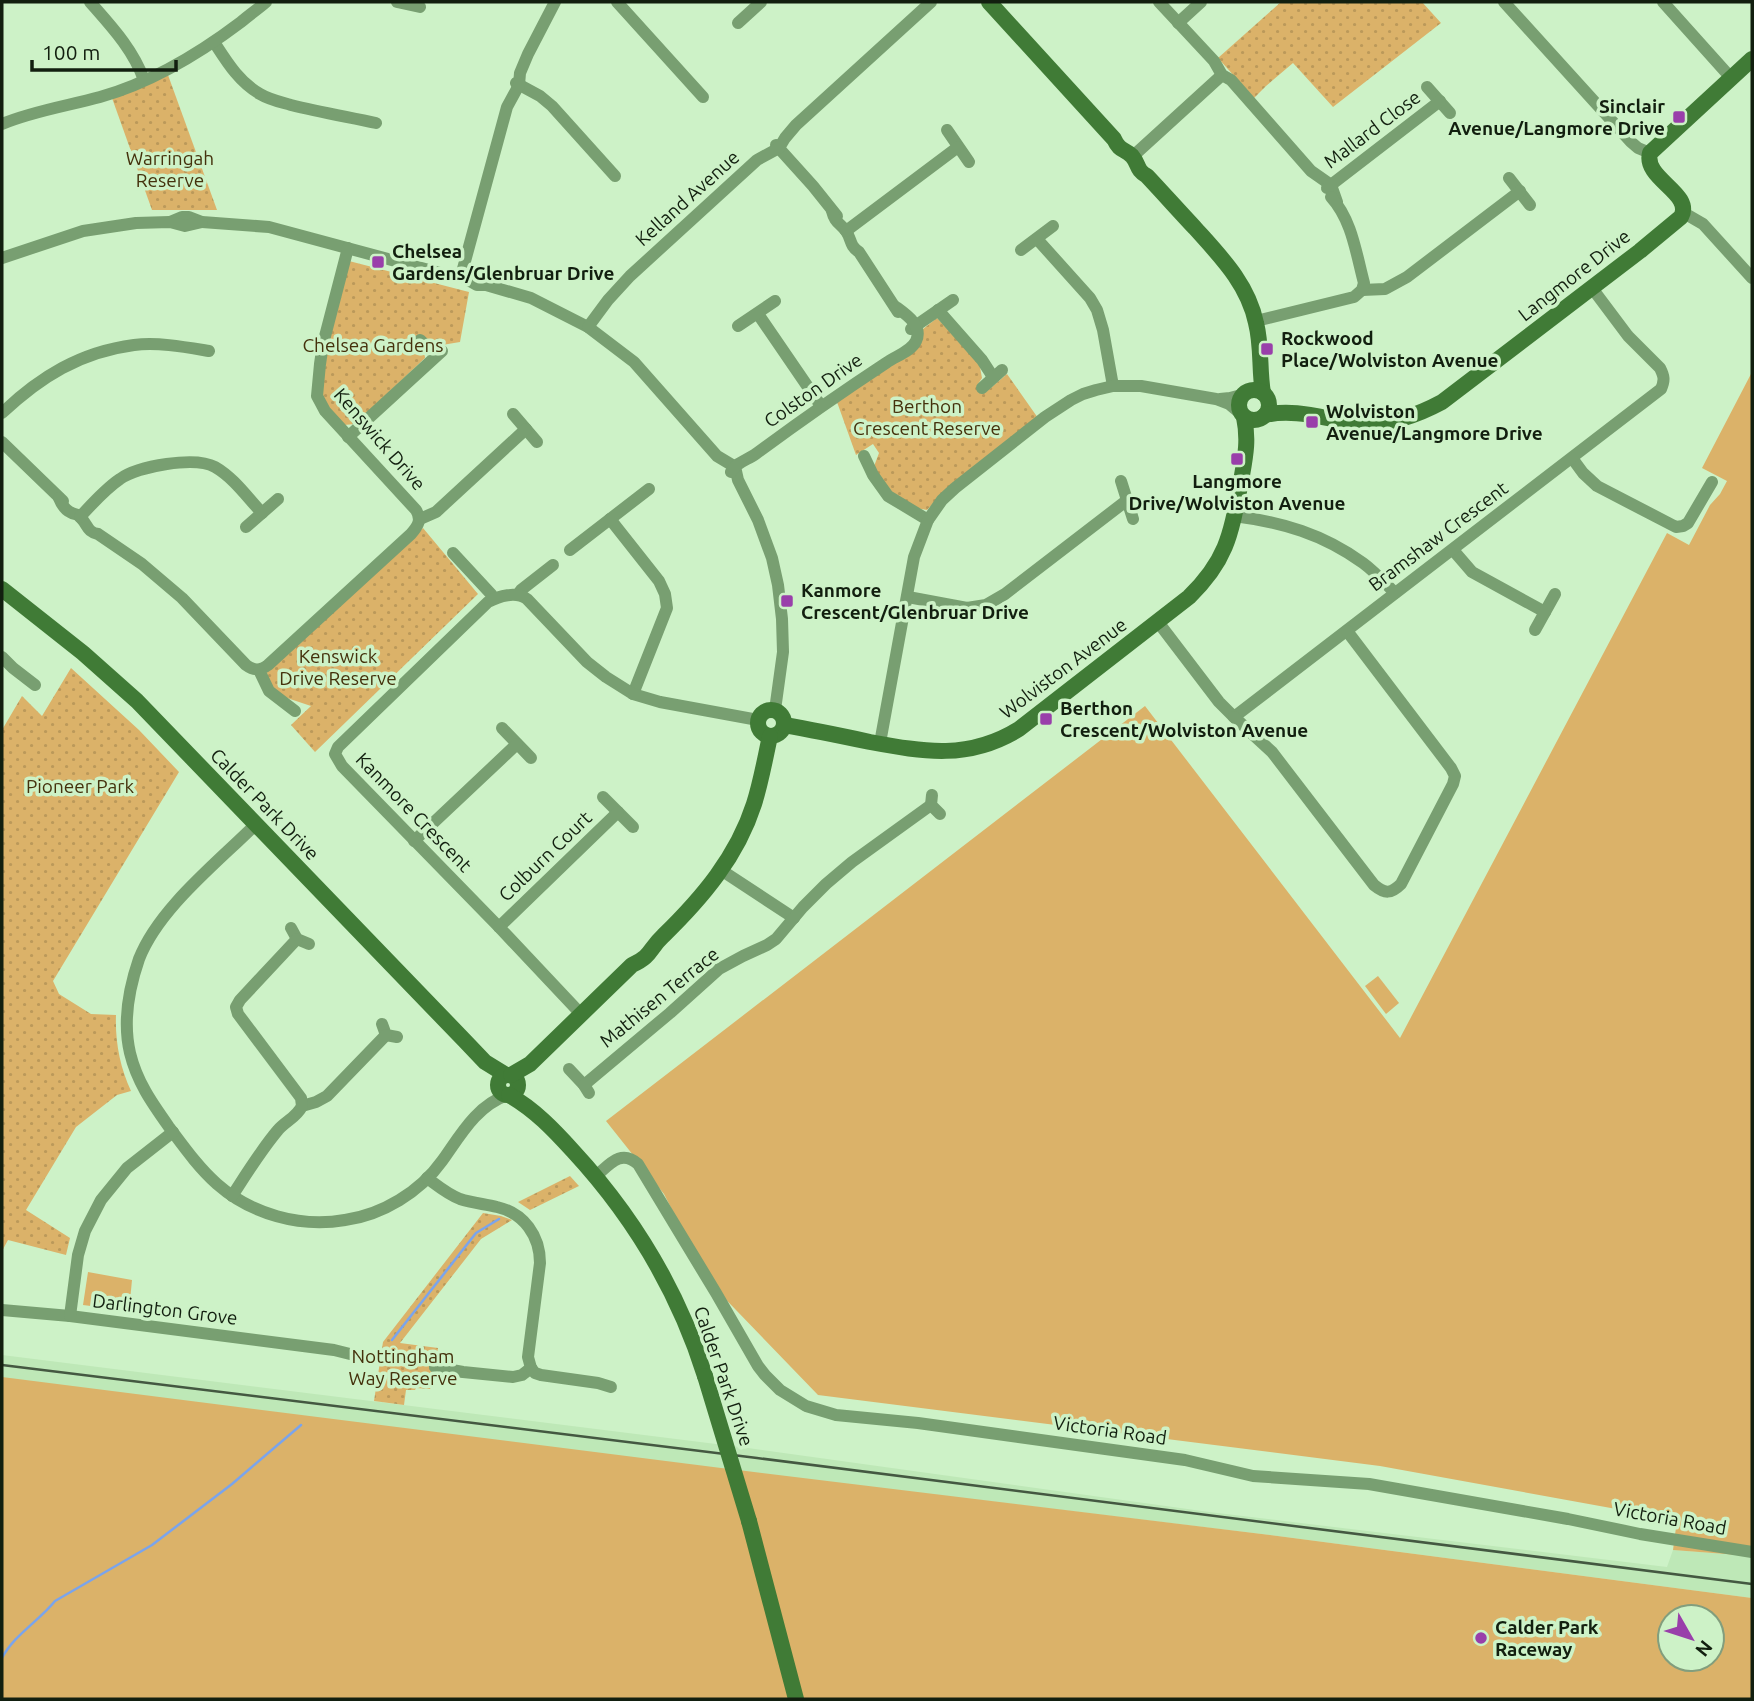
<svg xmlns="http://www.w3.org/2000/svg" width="1754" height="1701" font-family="Ubuntu,sans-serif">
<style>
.built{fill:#bee8b7}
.grass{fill:#dbb269;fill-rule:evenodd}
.park{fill:url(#park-dots)}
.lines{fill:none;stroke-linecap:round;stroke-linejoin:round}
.stream{stroke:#7aa4ec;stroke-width:2.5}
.street{stroke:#789f71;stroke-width:12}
.secondary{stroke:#407b36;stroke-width:16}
.rail{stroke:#445841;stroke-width:2.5}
.secondary-bridge{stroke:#407b36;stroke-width:16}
.poi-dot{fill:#993faa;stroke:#cdf2c7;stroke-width:2.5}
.labels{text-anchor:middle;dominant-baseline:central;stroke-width:7;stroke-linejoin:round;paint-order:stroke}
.poi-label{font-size:19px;font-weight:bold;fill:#121f0f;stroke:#cdf2c7;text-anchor:start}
.street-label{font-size:19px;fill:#121f0f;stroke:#cdf2c7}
.park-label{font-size:19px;fill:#44310c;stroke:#cdf2c7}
</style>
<defs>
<pattern id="park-dots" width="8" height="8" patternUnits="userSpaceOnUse" patternTransform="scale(1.75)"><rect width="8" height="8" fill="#dbb269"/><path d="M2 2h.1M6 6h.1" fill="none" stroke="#bb995a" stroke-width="1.8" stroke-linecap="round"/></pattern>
</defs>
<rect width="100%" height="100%" fill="#cdf2c7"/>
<polygon class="built" points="2,1355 748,1448 1209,1512 1667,1567 1673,1550 1752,1556 1752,1598 1270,1535 794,1478 2,1378"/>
<g class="grass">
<polygon points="1752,372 1752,1556 1673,1550 1677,1520 1380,1466 818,1395 708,1281 664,1194 606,1121 1145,706 1400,1038 1667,533 1689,545 1710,505 1720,494 1727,481 1702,468"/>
<polygon points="1378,976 1399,1003 1386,1014 1365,986"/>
<polygon points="88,1272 132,1280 129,1311 83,1305"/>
<polygon points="2,1377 729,1469 793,1699 2,1699"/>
<path d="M738,1470L1270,1535L1752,1598V1699H798ZM1670,1617H1712V1659H1670Z"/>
</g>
<g class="park">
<polygon points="1281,2 1422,2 1441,23 1333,107 1293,63 1266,86 1254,98 1218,58"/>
<polygon points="168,75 217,210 152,210 112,98"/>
<polygon points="349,261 469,292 460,342 442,345 423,337 425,358 355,424 344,425 321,398 329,338"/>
<polygon points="937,318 979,362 982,378 978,384 986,392 1007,374 1038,418 939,497 927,510 916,508 890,494 873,469 879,453 873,444 856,455 837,402 916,346 923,329"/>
<polygon points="423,528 478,594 315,752 291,725 311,706 284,697 268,683 267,672"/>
<path d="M71,668L139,730L179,772L53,981L59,994L91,1014L116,1015C115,1042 120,1067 131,1091L117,1095L76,1127L26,1210L70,1238L66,1255L8,1240L2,1251V730L22,696L42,716Z"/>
<polygon points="570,1176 579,1186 530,1210 518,1202"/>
<polygon points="483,1213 501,1216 512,1220 481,1239 400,1343 438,1348 432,1386 430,1389 416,1388 415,1390 406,1390 404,1405 374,1401 383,1342"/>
</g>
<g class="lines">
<g class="stream">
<polyline points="392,1340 476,1233 499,1219"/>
<path d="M2,1658C14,1635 39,1621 55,1601L152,1545L232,1484L301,1425"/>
</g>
<g class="street">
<path d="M90,2C111,26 133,49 144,80"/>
<polyline points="397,2 420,7"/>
<polyline points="617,2 703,97"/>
<polyline points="1159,2 1214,61 1222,75 1231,80 1311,171 1331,185 1337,202"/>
<polyline points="1504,2 1631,142 1638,148 1650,153"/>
<polyline points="1663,2 1732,79"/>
<polyline points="738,23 761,2"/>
<polyline points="1178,23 1201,2"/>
<path d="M214,42C227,62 239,82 260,94C270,100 281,102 291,105C319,112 348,117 376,123"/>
<polyline points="516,83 540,96 552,106 615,176"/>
<polyline points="1427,87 1450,113"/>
<path d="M2,124C33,111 67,106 100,97C150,83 200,53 241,22C249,15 258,9 266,2"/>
<polyline points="947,130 969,162"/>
<polyline points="776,145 813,186 837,216"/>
<polyline points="1132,157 1222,75"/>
<polyline points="1509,178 1530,205"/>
<polyline points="1327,188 1440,101"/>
<path d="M832,211C835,223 839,222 846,231C852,240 849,245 859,252L898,312"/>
<polyline points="1684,213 1703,224 1752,278"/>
<polyline points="170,222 182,217 189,217 202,222 269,227 440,273 448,276 461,276 477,285 486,285 531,298 588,327 634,362 717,456 732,465 736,471 738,480 758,520 772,558 778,585 782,619 783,652 775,710"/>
<polyline points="846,231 958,147"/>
<polyline points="1037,239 1090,298 1097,310 1103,330 1113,386"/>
<polyline points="1021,250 1053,226"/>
<polyline points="2,258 83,231 136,223 170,222 185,226 202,222"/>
<polyline points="461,276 507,107 519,85 520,73 528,54 555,2"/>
<polyline points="1362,290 1385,289 1407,277 1520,191"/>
<polyline points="938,310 982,360 993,377"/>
<polyline points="758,314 821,406"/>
<path d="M1256,321L1354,297L1362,290L1364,283C1356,253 1352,220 1331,197"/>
<polyline points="738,326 775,301"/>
<polyline points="588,327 608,300 630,276 757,160 779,148 785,138 796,125 931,2"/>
<polyline points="911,329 953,300"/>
<polyline points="420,340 436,355"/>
<polyline points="982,388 1002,370"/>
<polyline points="1220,399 1230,398 1245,394"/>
<path d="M2,413C40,377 80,352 134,345C158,342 185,347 209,351"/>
<polyline points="513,414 537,442"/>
<polyline points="348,437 442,351"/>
<polyline points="2,442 63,501"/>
<polyline points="864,456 873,475 888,496 928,520"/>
<polyline points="1572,458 1583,473 1597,486 1676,527 1683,526 1688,523 1712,482"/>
<path d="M731,472C736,462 748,460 757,453C799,422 842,392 886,363C895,356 911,352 916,341C923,326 907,315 896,307"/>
<polyline points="1121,481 1133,519"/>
<path d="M59,498C61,503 64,509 70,512C76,516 76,512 81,518C88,525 87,532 98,534L142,564L182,598L246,665C254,671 260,671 268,665L411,534C418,526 422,520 416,510L325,411L317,396L320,364L323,344L348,248"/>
<path d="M1234,516C1282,522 1323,534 1363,563C1374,571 1385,583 1395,593"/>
<path d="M80,517C92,504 105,489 120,479C138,466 195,456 215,467C234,478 247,497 262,513"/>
<polyline points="420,519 436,512 526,429"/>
<polyline points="610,519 659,581 665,594 667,608 633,694"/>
<polyline points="246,527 278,499"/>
<polyline points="570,550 649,489"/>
<polyline points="1453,550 1472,572 1545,612"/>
<polyline points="453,553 491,594 493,599"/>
<polyline points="518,594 521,590 553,565"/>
<polyline points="908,597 967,608 986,605 1005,594 1126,501"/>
<path d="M1158,622L1219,702L1234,717L1661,389C1665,380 1664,376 1660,368L1628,336L1592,288"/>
<polyline points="1535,630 1555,594"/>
<polyline points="2,657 13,668 35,685"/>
<polyline points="259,670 269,691 295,711"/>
<path d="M1234,717L1272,752L1374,885C1385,894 1391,894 1401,884L1453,784L1455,776L1451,768L1347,631"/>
<polyline points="502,728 531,758"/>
<polyline points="880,743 914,557 928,520 942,500 955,488 1045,417 1071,400 1083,394 1096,390 1113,386 1141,386 1216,399 1229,404 1241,414"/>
<polyline points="932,795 931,805 940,814"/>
<polyline points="603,797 633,827"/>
<path d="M256,824C217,863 159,908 139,959C129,988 123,1023 130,1053C137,1082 152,1103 169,1127C184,1147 198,1167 217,1184C251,1214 300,1228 345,1220C382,1215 420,1192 442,1161C460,1136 476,1106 507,1095"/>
<polyline points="414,841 517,744"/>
<polyline points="721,870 794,918"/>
<polyline points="499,927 618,812"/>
<polyline points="291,928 297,939 309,944"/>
<path d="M581,1014L499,927L342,766L335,754L338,747L488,602C499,596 516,591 527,599L587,662L606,677L633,694L660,702L758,720"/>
<polyline points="382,1024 386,1035 397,1037"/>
<polyline points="569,1069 584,1085 589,1093"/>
<polyline points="584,1085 670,1013 719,969 743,956 767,945 776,939 803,907 826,884 852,862 931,805"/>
<polyline points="302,1106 316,1102 327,1096 386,1035"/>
<path d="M596,1176C610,1164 621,1149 638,1164L716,1293L758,1366L765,1375L780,1390L806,1406L836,1415L918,1423L1185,1460L1253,1476L1369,1484L1568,1519L1640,1534L1752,1552"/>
<path d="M427,1178C438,1186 447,1194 460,1199C472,1203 485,1204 497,1207C524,1213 540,1236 540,1263L528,1357L531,1368"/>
<path d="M232,1196C247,1173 261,1150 278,1130C286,1121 297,1117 302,1106L301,1098L238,1014L236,1007L240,1000L297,939"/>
<polyline points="2,1310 70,1316 334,1350 350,1354"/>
<polyline points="70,1316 78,1255 85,1231 101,1200 127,1168 173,1132"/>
<polyline points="435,1367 463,1372 513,1377 522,1375 531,1368"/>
<polyline points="531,1368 535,1373 541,1375 598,1383 611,1387"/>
</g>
<g class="secondary">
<path d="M989,2L1114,139C1120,152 1124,148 1132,156C1139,164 1136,170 1147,176C1163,193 1179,211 1195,228C1221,257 1248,284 1256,323C1262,346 1259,370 1263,393"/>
<circle cx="1254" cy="405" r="15"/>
<path d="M1265,415C1297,408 1327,420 1358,423C1388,426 1416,416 1442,402L1640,251L1681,217C1694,193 1643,179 1650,153L1752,59"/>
<polyline points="2,589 83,653 137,701 465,1041 485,1062 506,1075"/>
<circle cx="771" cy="723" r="13"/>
<path d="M784,725C813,730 842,736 870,742C924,752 969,760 1019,729L1189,597C1228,559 1231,533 1241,481C1245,458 1249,441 1244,417"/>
<circle cx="508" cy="1085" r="10"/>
<path d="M511,1075L530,1064L632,965C652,956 649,949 663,936C702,898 737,857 754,804C761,782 765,759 770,736"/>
<path d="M509,1095C534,1109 554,1130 573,1151C634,1217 678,1290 705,1376"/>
<polyline points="749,1521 796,1699"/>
</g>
<polyline class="rail" points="2,1365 757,1458 1752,1584"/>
<polyline class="secondary-bridge" points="705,1376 749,1521"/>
</g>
<g class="poi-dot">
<rect x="1672" y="110" width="14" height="14" rx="3.5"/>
<rect x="371" y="255" width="14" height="14" rx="3.5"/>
<rect x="1260" y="342" width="14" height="14" rx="3.5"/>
<rect x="1305" y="415" width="14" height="14" rx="3.5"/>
<rect x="1230" y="452" width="14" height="14" rx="3.5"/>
<rect x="780" y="594" width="14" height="14" rx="3.5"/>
<rect x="1039" y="712" width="14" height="14" rx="3.5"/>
<circle cx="1481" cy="1638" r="7"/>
</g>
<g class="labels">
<g class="poi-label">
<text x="1665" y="106" text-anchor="end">Sinclair<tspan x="1665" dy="22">Avenue/Langmore Drive</tspan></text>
<text x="392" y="251">Chelsea<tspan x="392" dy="22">Gardens/Glenbruar Drive</tspan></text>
<text x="1281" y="338">Rockwood<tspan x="1281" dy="22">Place/Wolviston Avenue</tspan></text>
<text x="1326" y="411">Wolviston<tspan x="1326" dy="22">Avenue/Langmore Drive</tspan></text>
<text x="1237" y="481" text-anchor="middle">Langmore<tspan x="1237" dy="22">Drive/Wolviston Avenue</tspan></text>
<text x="801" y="590">Kanmore<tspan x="801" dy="22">Crescent/Glenbruar Drive</tspan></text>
<text x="1060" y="708">Berthon<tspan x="1060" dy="22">Crescent/Wolviston Avenue</tspan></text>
<text x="1495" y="1627">Calder Park<tspan x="1495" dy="22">Raceway</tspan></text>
</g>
<g class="street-label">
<text transform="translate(1372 129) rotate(-37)">Mallard Close</text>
<text transform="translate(687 198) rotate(-42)">Kelland Avenue</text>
<text transform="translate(1574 275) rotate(-38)">Langmore Drive</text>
<text transform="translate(813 390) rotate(-35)">Colston Drive</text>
<text transform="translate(380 439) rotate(49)">Kenswick Drive</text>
<text transform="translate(1438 536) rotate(-37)">Bramshaw Crescent</text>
<text transform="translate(1063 668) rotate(-37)">Wolviston Avenue</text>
<text transform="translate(265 804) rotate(46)">Calder Park Drive</text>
<text transform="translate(414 812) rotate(46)">Kanmore Crescent</text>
<text transform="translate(545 856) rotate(-44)">Colburn Court</text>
<text transform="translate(659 997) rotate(-39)">Mathisen Terrace</text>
<text transform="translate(165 1309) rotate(7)">Darlington Grove</text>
<text transform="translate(724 1376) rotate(71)">Calder Park Drive</text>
<text transform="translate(1110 1430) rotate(8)">Victoria Road</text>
<text transform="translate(1670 1518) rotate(10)">Victoria Road</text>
</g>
<g class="park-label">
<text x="170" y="158">Warringah<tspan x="170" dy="22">Reserve</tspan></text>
<text x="373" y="345">Chelsea Gardens</text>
<text x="927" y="406">Berthon<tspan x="927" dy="22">Crescent Reserve</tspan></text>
<text x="338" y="656">Kenswick<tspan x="338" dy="22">Drive Reserve</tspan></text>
<text x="80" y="786">Pioneer Park</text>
<text x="403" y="1356">Nottingham<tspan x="403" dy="22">Way Reserve</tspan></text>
</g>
</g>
<rect width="1754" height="1701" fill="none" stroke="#121f0f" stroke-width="7"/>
<g transform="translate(1691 1638) rotate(129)"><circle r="33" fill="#cdf2c7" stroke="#829e7d" stroke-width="2"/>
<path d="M0-5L12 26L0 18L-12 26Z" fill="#993faa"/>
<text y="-10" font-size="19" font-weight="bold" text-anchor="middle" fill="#121f0f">N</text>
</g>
<path d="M32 60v10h144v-10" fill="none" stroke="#121f0f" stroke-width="3.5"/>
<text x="42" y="60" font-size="21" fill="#121f0f" stroke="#cdf2c7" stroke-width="5" paint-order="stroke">100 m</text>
</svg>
